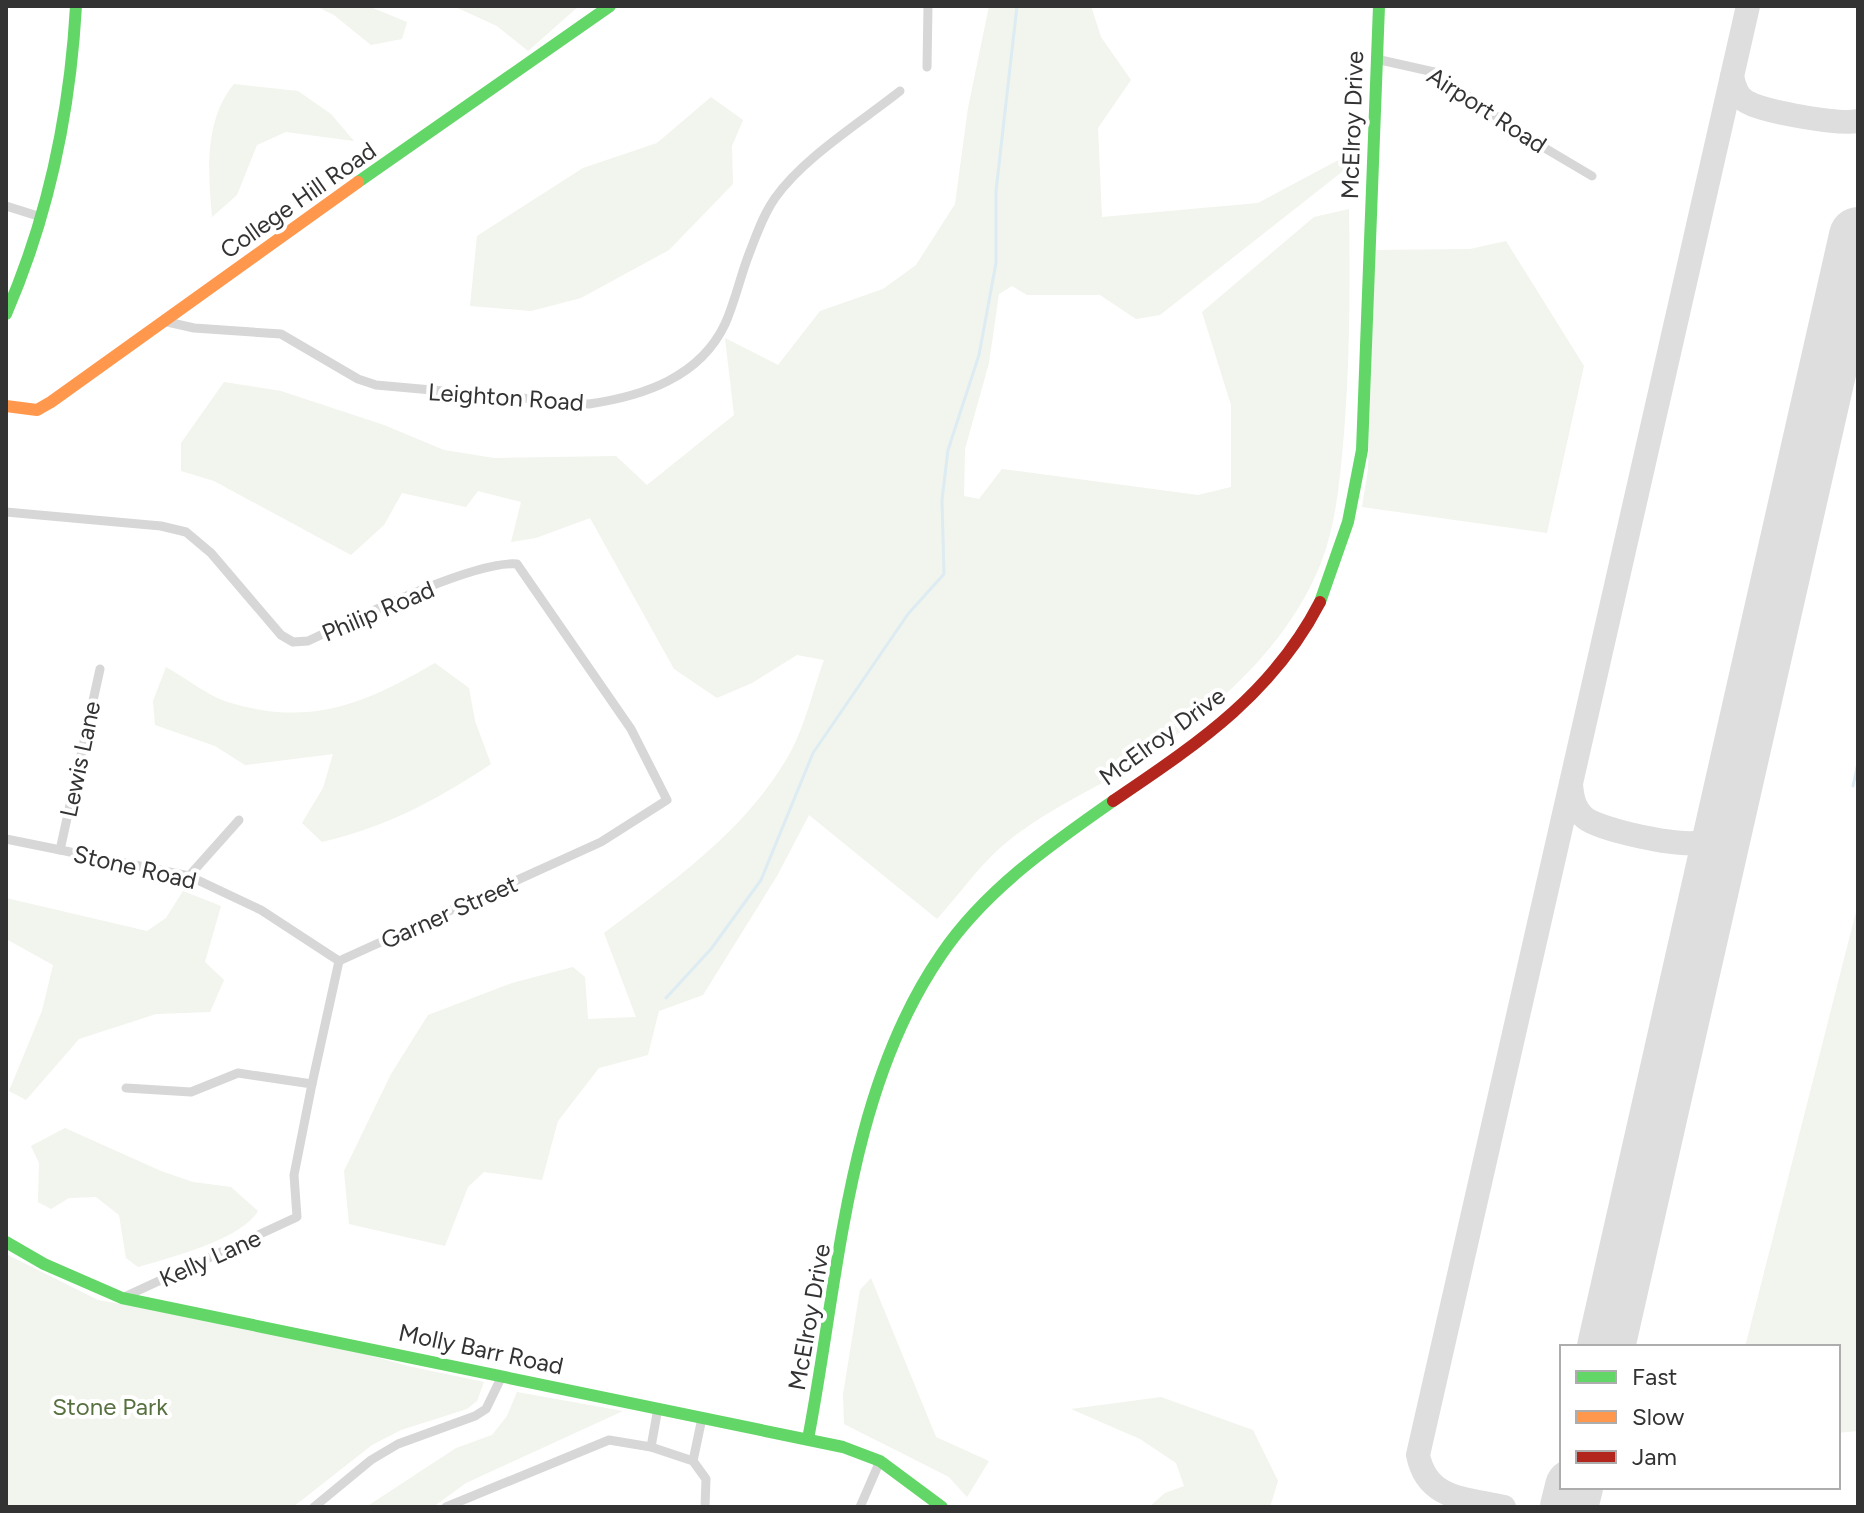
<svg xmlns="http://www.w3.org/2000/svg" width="1864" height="1513" font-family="Figtree,sans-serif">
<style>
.green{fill:#f1f5ed}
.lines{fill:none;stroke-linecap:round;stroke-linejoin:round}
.stream{stroke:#ddebf3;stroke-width:3}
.taxiway{stroke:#dedede;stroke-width:24}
.runway{stroke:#dedede;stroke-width:58}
.street{stroke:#d7d7d7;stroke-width:9}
.fast{stroke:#63d668;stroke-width:12}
.slow{stroke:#ff974d;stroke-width:12}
.jam{stroke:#b3261e;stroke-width:12}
.labels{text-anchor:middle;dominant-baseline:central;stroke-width:8;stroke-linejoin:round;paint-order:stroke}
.street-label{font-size:24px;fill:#333;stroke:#fff}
.park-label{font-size:24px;fill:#56703f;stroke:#fff}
</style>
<rect width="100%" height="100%" fill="#fff"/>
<g class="green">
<polygon points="315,6 368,6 407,22 402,39 371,45 334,15"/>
<polygon points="453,6 579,6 528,51 497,26"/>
<path d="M989,6H1091L1101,37L1131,80L1098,128L1102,217L1258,203L1359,149L1357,160L1160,315L1136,319L1100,295H1027L1012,286L999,294L989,363L965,449L964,496L979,499L1002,469L1198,495L1231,487V405L1202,312L1314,217L1349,209C1350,284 1350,358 1344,433C1340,477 1337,521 1321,563C1290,641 1226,699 1160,747C1110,784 1049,805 1001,847C978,867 958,896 937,919L809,815L777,876L703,995L659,1011L648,1055L599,1068L558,1121L542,1180L484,1172L468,1187L445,1246L349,1224L344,1171L391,1074L428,1015L512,983L573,967L585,977L588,1019L636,1017L604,933C673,881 747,830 790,753C805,726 813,690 824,660L797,655L752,683L717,698L674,669L590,518L536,538L511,542L521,502L478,491L466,507L402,493L384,525L351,555L214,481L181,471V443L224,382L281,391L384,425L444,450L494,458L616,456L647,485L734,415L725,338L778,365L820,311L883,289L916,265L955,204L968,108Z"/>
<path d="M234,84L298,91L331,114L354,141L286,132L257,145L237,195L212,217C208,173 204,120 234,84Z"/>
<polygon points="711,97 743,120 732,146 733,184 669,250 581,298 531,311 470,306 477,236 583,168 657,143"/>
<polygon points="1506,241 1584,366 1547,533 1362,507 1368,469 1375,250 1470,249"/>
<path d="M435,663L469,688L475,721L491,764C437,800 386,827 322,842L302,823L323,788L333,754L245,765L215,746L155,725L153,701L166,667C186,678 209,697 231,703C312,727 366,703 435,663Z"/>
<polygon points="183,891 221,906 205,962 224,980 210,1012 156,1014 79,1039 26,1100 9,1091 42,1011 53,965 6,939 6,898 147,931 166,918"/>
<polygon points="1858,904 1858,1431 1838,1433 1838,1347 1745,1347"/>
<path d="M65,1128L161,1171L193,1182L231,1187L258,1211C240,1240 171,1257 138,1267L126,1258L119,1215L96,1197L69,1198L51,1209L38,1202L39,1163L31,1146Z"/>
<polygon points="6,1254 98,1300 286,1332 408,1366 484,1382 477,1401 467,1409 401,1430 372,1445 293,1507 6,1507"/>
<polygon points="871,1278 936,1437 989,1461 967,1497 949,1477 844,1424 843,1394 860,1290"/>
<polygon points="517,1392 623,1411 466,1483 433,1507 366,1507 456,1448 492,1435 507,1416"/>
<polygon points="1161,1397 1253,1430 1278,1481 1270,1507 1149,1507 1165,1493 1184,1486 1176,1463 1140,1439 1071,1409"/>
</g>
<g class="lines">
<g class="stream">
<polyline points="1853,786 1858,763"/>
<polyline points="666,998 711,949 761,880 813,753 908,614 944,574 942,500 948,450 979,355 996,263 996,191 1017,6"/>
</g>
<g class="taxiway">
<path d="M1732,76C1734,86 1737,97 1747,102C1765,112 1839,125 1858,121"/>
<path d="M1571,784C1572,797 1574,809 1585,818C1600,830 1682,848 1700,842C1716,837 1722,824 1728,810"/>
<path d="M1504,1507C1465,1498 1427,1500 1418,1455L1748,6"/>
</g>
<g class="runway">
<polyline points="1606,1347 1858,236"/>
<polyline points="1569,1507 1574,1487"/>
</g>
<g class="street">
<polyline points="1376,59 1434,72 1521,134 1592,176"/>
<polyline points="927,67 928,6"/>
<polyline points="6,206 41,217"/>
<path d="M163,321L194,328L281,334L358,379L376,385L589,404C644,396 700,377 725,324C735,302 740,277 749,254C756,236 763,215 775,198C803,158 861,122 900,91"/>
<path d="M6,512L161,526L186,532L211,553L281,635L293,642L308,641C351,621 474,560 517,564L631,729L667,800L601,842L339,961L312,1084"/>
<polyline points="6,839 189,876 261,910 339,961"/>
<polyline points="60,850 100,669"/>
<polyline points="189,876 239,820"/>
<polyline points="122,1298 297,1217 294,1175 312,1084 238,1073 191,1092 126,1088"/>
<polyline points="651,1447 658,1408"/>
<polyline points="693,1461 702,1418"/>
<polyline points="314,1507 371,1460 398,1444 475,1416 486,1409 502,1376"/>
<polyline points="446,1507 609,1440 651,1447 693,1461 706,1479 705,1507"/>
<polyline points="860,1507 880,1461"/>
</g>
<g class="fast">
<polyline points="358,182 610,6"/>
<path d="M6,314C49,215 70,113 76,6"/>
<polyline points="1320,602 1348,522 1362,450 1379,6"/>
<polyline points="6,1242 44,1264 122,1298 843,1447 880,1461 942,1507"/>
<path d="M808,1439C839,1279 846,1093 941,955C984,891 1050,845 1113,801"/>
</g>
<polyline class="slow" points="6,406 37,410 51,402 358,182"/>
<path class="jam" d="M1113,801C1197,744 1272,695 1320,602"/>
</g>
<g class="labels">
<g class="street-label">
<text transform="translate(1487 110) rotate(33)">Airport Road</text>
<text transform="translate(1352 125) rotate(-88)">McElroy Drive</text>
<text transform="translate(298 200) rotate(-35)">College Hill Road</text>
<text transform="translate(506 397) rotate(4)">Leighton Road</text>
<text transform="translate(378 611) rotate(-23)">Philip Road</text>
<text transform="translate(1162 736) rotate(-36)">McElroy Drive</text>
<text transform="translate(80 759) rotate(-78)">Lewis Lane</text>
<text transform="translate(135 867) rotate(13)">Stone Road</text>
<text transform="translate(449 912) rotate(-24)">Garner Street</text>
<text transform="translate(210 1258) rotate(-24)">Kelly Lane</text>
<text transform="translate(809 1317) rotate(-80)">McElroy Drive</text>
<text transform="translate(481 1349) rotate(12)">Molly Barr Road</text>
</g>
<g class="park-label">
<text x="110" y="1406">Stone Park</text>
</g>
</g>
<rect width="1864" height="1513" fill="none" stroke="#333333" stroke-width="16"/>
<rect x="1560" y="1345" width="280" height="144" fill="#ffffff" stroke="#adadad" stroke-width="2"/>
<rect x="1576" y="1371" width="40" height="12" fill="#63d668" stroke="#adadad" stroke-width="2"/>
<text x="1632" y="1385" font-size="24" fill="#333333">Fast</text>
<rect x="1576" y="1411" width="40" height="12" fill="#ff974d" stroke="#adadad" stroke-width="2"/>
<text x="1632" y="1425" font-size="24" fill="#333333">Slow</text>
<rect x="1576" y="1451" width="40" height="12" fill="#b3261e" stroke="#adadad" stroke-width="2"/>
<text x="1632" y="1465" font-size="24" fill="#333333">Jam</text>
</svg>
